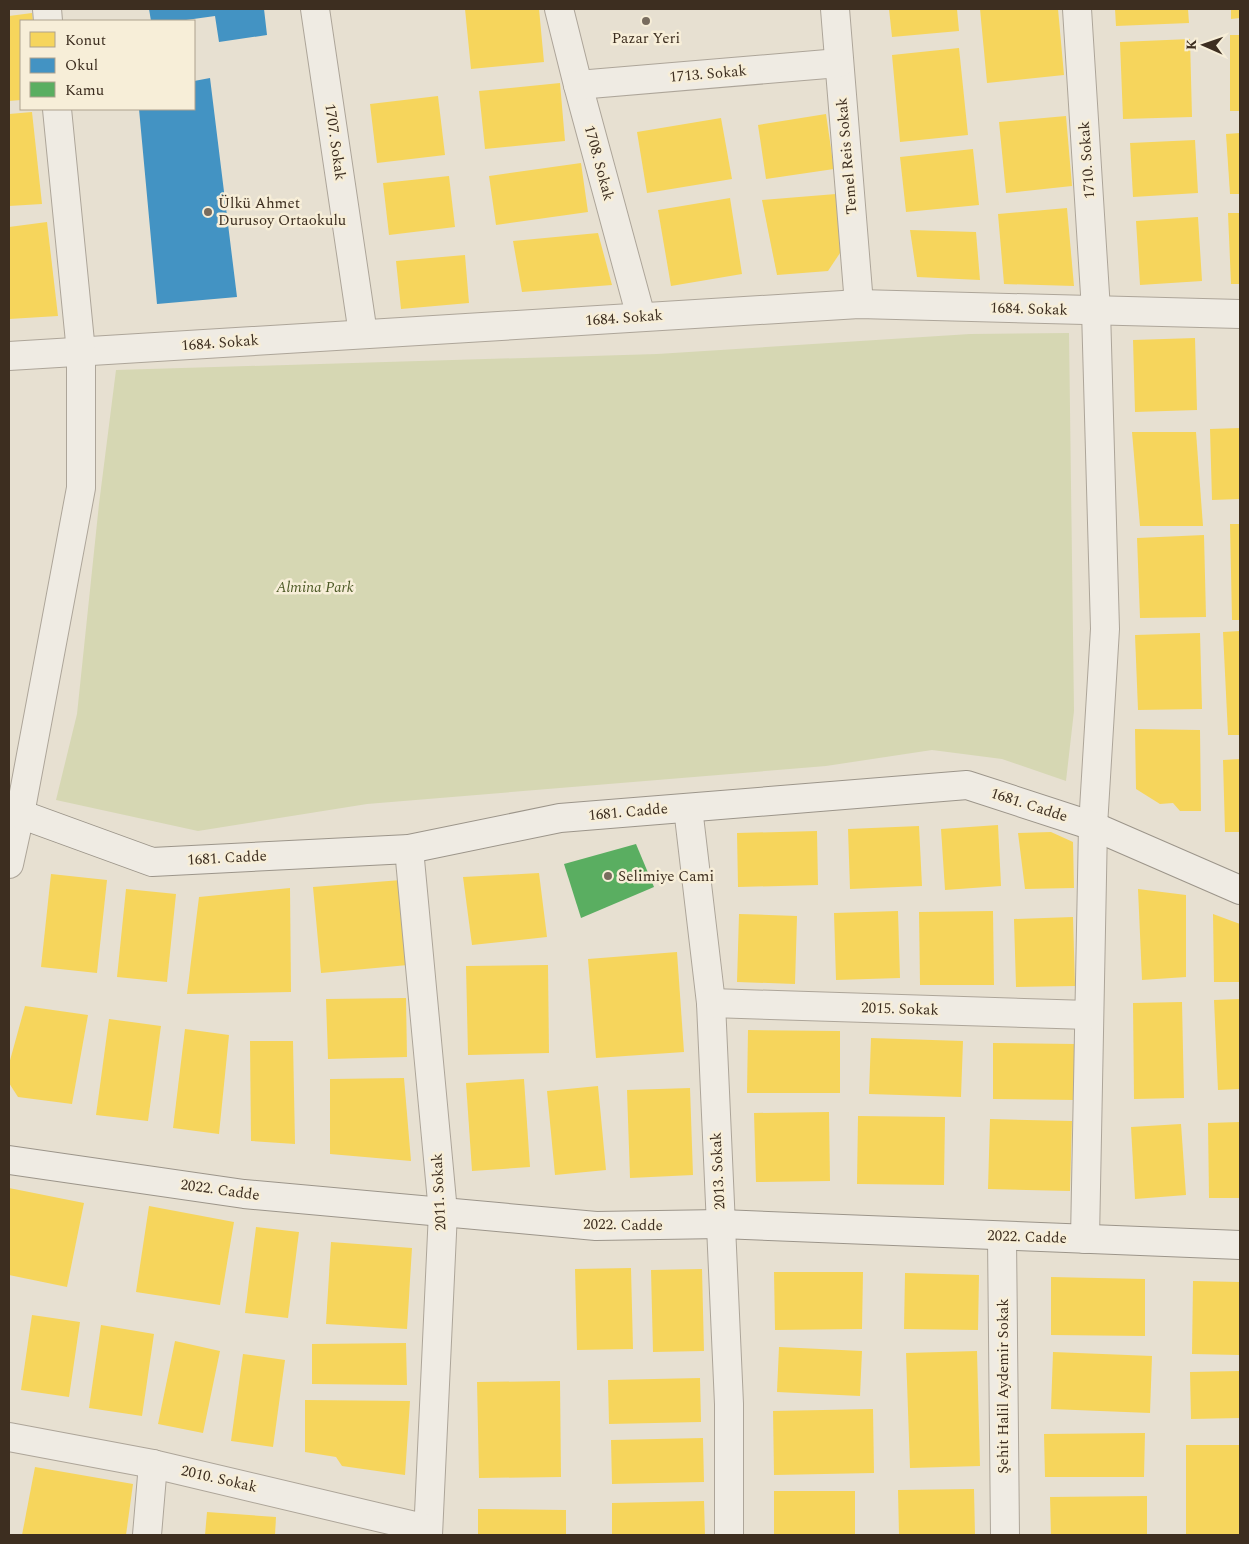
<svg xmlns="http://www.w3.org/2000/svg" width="1249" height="1544" font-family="Spectral,serif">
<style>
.green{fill:#d6d7b3}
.homes{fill:#f6d55c}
.schools{fill:#4393c3}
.public{fill:#5aae61}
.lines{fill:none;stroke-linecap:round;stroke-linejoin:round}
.street-casing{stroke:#ada599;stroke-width:30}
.secondary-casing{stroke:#9c958a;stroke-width:30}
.street{stroke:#efebe3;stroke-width:28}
.secondary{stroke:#efebe3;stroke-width:28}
.poi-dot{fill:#786c5e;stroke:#f7eed8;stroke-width:2}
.labels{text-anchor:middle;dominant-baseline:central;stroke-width:5;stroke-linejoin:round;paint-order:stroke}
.poi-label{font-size:15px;fill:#3d2e20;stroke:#f7eed8;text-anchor:start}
.street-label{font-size:15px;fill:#3d2e20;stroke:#f7eed8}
.park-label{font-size:15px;font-style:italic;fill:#4d5a26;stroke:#f7eed8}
</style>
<rect width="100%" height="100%" fill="#e7e0d1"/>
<polygon class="green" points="1069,333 1074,711 1066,781 1002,759 932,750 826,766 367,804 198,831 56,800 77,714 99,504 116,370 657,354 970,334"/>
<g class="homes">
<polygon points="465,9 539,9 544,62 471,69"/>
<polygon points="889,9 957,9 959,31 892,37"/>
<polygon points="980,9 1058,9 1064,75 987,83"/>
<polygon points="1115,9 1188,9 1189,23 1116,26"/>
<polygon points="1231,9 1240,9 1240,18 1231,19"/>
<polygon points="32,13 33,21 21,21 21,100 9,101 9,16"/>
<rect x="1230" y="35" width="10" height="76"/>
<polygon points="1190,39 1192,117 1123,119 1120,42"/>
<polygon points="959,48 968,135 900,142 892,55"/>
<polygon points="560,83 565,141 485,149 479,91"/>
<polygon points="438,96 445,155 377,163 370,104"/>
<polygon points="32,112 42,204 9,206 9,114"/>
<polygon points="826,114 834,169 766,179 758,125"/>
<polygon points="1066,116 1072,186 1006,193 999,122"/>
<polygon points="721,118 732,179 647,193 637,132"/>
<polygon points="1240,133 1240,194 1230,194 1226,134"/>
<polygon points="1195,140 1198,193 1133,197 1130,143"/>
<polygon points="973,149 979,205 906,212 900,157"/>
<polygon points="581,163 588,212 496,225 489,176"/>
<polygon points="449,176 455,227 389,235 383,183"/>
<polygon points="836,194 844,247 828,271 777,275 762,200"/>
<polygon points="730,198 742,274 671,286 658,210"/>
<polygon points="1067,208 1074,286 1004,284 998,214"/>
<polygon points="1228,213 1240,213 1240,284 1231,284"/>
<polygon points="1198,217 1202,281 1140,285 1136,221"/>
<polygon points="47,222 58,316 9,319 9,227"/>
<polygon points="910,230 976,232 980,280 917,277"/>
<polygon points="598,233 612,285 522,292 513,241"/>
<polygon points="465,255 469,303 401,309 396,261"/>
<polygon points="1195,338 1197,410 1135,412 1133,340"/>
<polygon points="1240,428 1240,499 1212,500 1210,429"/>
<polygon points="1132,432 1196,432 1203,526 1140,526"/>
<polygon points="1230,524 1240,524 1240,620 1232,620"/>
<polygon points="1204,535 1206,617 1140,618 1137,538"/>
<polygon points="1240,631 1240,735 1228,735 1223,632"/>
<polygon points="1200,633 1202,709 1138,710 1135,635"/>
<polygon points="1135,729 1200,730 1201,811 1180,811 1173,803 1160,804 1136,789"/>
<polygon points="1240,759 1240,832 1225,832 1223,760"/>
<polygon points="998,825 1001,886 945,890 941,829"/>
<polygon points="919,826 922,886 850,889 848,829"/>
<polygon points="817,831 818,885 738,887 737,833"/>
<polygon points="1051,832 1073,842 1074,888 1025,889 1018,833"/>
<polygon points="539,873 547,937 472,945 463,877"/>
<polygon points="51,874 107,880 97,973 41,967"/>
<polygon points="401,880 408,965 321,973 313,887"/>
<polygon points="290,888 291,992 187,994 199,897"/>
<polygon points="126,889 176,894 167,982 117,977"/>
<polygon points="1138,889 1186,895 1186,977 1142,980"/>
<polygon points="898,911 900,978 836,980 834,913"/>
<polygon points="993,911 994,985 920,985 919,912"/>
<polygon points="739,914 797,916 795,984 737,982"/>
<polygon points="1213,914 1240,924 1240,982 1214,982"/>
<polygon points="1073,917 1075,986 1016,987 1014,919"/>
<polygon points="677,952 684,1052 596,1058 588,959"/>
<polygon points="548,965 549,1053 468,1055 466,966"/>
<polygon points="406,998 407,1057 328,1059 326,999"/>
<polygon points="1240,999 1240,1089 1218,1090 1214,1000"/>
<polygon points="1182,1002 1184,1098 1134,1099 1133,1003"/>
<polygon points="25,1006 88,1015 72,1104 18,1097 9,1083 9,1064"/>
<polygon points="109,1019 161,1026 148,1121 96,1115"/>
<polygon points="185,1029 229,1035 219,1134 173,1128"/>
<polygon points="748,1030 840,1031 840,1093 747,1093"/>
<polygon points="871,1038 963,1041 961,1097 869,1094"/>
<polygon points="250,1041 293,1041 295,1144 251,1141"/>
<polygon points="993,1043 1076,1044 1076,1100 993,1099"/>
<polygon points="404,1078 411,1161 330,1154 330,1079"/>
<polygon points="524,1079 530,1167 472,1171 466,1083"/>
<polygon points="598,1086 606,1170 555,1175 547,1091"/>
<polygon points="690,1088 693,1175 630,1178 627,1090"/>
<polygon points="829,1112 830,1181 756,1182 754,1113"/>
<polygon points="858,1116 945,1117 944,1185 857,1184"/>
<polygon points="990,1119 1072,1121 1070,1191 988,1189"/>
<polygon points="1240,1122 1240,1198 1209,1198 1208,1123"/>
<polygon points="1181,1124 1186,1195 1135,1199 1131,1127"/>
<polygon points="9,1188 84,1203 67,1287 9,1275"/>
<polygon points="149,1206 234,1222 220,1305 136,1292"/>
<polygon points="256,1227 299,1232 288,1318 245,1313"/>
<polygon points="331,1242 412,1248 407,1329 326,1324"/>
<polygon points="631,1268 633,1349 577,1350 575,1269"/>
<polygon points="702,1269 704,1351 653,1352 651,1270"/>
<polygon points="774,1272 863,1272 862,1329 775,1330"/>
<polygon points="905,1273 979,1275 978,1330 904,1329"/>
<polygon points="1051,1277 1145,1279 1145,1336 1051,1335"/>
<polygon points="1193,1281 1240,1282 1240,1355 1192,1354"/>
<polygon points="32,1315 80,1322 69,1397 21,1390"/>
<polygon points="101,1325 154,1334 142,1416 89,1408"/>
<polygon points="175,1341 220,1351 203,1433 158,1424"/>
<polygon points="406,1343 407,1385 312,1384 312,1344"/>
<polygon points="779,1347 862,1351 860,1396 777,1392"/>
<polygon points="977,1351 980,1466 910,1468 906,1353"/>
<polygon points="1053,1352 1152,1356 1150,1413 1051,1409"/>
<polygon points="243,1354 285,1360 273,1447 231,1441"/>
<polygon points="1240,1371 1240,1418 1191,1419 1190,1372"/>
<polygon points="700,1378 701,1422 609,1424 608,1380"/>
<polygon points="560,1381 561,1477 479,1478 477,1382"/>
<polygon points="305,1400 410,1401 405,1475 342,1466 336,1457 305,1452"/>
<polygon points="873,1409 874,1473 774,1475 773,1411"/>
<polygon points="1145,1433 1144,1477 1045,1477 1044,1434"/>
<polygon points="703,1438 704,1482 612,1484 611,1440"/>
<rect x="1186" y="1445" width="54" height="90"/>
<polygon points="35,1467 133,1484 126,1535 22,1535"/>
<polygon points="974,1489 975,1535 899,1535 898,1490"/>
<rect x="774" y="1491" width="81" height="44"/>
<polygon points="1147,1496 1147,1535 1051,1535 1050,1497"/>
<polygon points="704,1501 705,1535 612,1535 612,1503"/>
<polygon points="478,1509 566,1510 566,1535 478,1535"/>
<polygon points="207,1512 276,1517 275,1535 205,1535"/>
</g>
<g class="schools">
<polygon points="149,9 264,9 267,35 219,42 215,16 179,21 151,21"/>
<polygon points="210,78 237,297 157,304 139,109 194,109 194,81"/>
</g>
<polygon class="public" points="636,844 654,887 581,918 564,864"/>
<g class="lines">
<g class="street-casing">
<g id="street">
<polyline points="47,9 48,21"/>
<polyline points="315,9 363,334"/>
<polyline points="559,9 578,85 641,317"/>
<polyline points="835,9 859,304"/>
<polyline points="1077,9 1096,310 1105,629 1093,826 1085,1239"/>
<polyline points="578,85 839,63"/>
<polyline points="9,356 859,304 1240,314"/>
<polyline points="688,808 711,1003 729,1404 729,1535"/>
<polyline points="409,849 443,1212 428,1535"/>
<polyline points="9,864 20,814 81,488 81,352 57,109"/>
<polyline points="711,1003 1089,1015"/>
<polyline points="1002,1237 1005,1535"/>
<polyline points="9,1437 153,1464 428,1529"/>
<polyline points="147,1535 153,1464"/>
</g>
</g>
<g class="secondary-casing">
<g id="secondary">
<polyline points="9,810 152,862 409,849 560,818 967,785 1093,826 1240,890"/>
<polyline points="9,1160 244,1194 596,1226 721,1224 1240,1245"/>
</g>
</g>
<use href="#street" class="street"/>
<use href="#secondary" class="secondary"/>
</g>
<g class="poi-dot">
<circle cx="646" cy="21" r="5"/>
<circle cx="208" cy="212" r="5"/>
<circle cx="608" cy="876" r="5"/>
</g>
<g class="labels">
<g class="poi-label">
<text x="646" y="38" text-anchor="middle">Pazar Yeri</text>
<text x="218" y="203">Ülkü Ahmet<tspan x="218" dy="17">Durusoy Ortaokulu</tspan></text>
<text x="618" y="876">Selimiye Cami</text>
</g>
<g class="street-label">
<text transform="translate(708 74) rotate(-5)">1713. Sokak</text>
<text transform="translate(335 142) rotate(82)">1707. Sokak</text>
<text transform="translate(847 156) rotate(-95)">Temel Reis Sokak</text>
<text transform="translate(1087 160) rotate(-94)">1710. Sokak</text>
<text transform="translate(599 163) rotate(75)">1708. Sokak</text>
<text transform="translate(1029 309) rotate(2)">1684. Sokak</text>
<text transform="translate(624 318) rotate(-4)">1684. Sokak</text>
<text transform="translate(220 343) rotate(-4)">1684. Sokak</text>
<text transform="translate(1029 805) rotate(18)">1681. Cadde</text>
<text transform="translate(628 812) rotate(-5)">1681. Cadde</text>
<text transform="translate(227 858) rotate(-3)">1681. Cadde</text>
<text transform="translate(900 1009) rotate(2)">2015. Sokak</text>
<text transform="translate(718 1171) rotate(-93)">2013. Sokak</text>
<text transform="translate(220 1190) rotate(8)">2022. Cadde</text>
<text transform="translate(439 1192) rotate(-93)">2011. Sokak</text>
<text transform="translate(623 1225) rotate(1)">2022. Cadde</text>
<text transform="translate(1027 1237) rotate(2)">2022. Cadde</text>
<text transform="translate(1003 1386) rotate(-90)">Şehit Halil Aydemir Sokak</text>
<text transform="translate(219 1479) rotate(13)">2010. Sokak</text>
</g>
<g class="park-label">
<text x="315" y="587">Almina Park</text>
</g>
</g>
<rect width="1249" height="1544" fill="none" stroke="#3d2e20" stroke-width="20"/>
<rect x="20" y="20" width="175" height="90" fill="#f7eed8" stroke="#ada18e"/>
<rect x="30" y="32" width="25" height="15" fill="#f6d55c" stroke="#ada18e"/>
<text x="65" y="45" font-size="15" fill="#3d2e20">Konut</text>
<rect x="30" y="58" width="25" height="15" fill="#4393c3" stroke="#ada18e"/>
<text x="65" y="70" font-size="15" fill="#3d2e20">Okul</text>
<rect x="30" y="82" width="25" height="15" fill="#5aae61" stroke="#ada18e"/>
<text x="65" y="95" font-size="15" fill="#3d2e20">Kamu</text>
<g transform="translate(1204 45) rotate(272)" stroke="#f7eed8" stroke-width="4" paint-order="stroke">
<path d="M0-4L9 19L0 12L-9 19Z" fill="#3d2e20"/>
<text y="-8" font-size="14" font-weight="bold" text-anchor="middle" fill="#3d2e20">K</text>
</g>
</svg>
